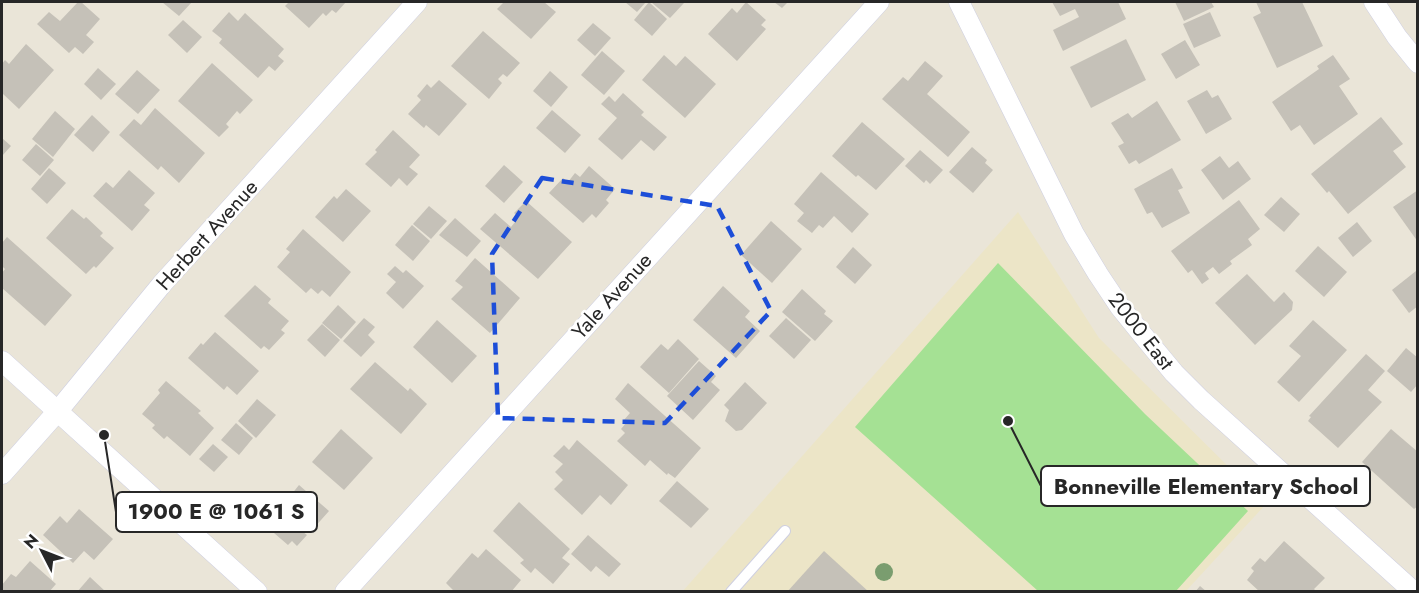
<svg xmlns="http://www.w3.org/2000/svg" width="1419" height="593" font-family="Jost,sans-serif">
<style>
.education{fill:#ece5c7}
.green{fill:#a5e194}
.building{fill:#c5c1b8}
.lines{fill:none;stroke-linecap:round;stroke-linejoin:round}
.service-casing{stroke:#cecfe1;stroke-width:12}
.minor-casing{stroke:#cecfe1;stroke-width:21}
.service{stroke:#fff;stroke-width:10}
.minor{stroke:#fff;stroke-width:20}
.tree{fill:#7a9d6f}
.marked{fill:none;stroke:#1d4ed8;stroke-width:4.5;stroke-dasharray:12 8;stroke-linejoin:round}
.labels{text-anchor:middle;dominant-baseline:central;stroke-width:5;stroke-linejoin:round;paint-order:stroke}
.street-label{font-size:21px;fill:#272727;stroke:#fff}
.leader{fill:none;stroke:#272727;stroke-width:2}
.callout-dot{fill:#272727;stroke:#fff;stroke-width:2}
.callout{fill:#fff;stroke:#272727;stroke-width:2}
.callout-label{font-size:22px;text-anchor:middle;font-weight:bold;fill:#272727}
</style>
<rect width="100%" height="100%" fill="#eae5d8"/>
<polygon class="education" points="1018,212 1099,338 1266,504 1186,591 682,592"/>
<polygon class="green" points="998,263 1145,414 1248,511 1176,591 1038,591 855,427"/>
<g class="building">
<polygon points="78,2 81,2 100,19 86,35 94,42 83,54 75,47 69,53 37,24 49,12 60,21"/>
<polygon points="162,2 192,2 179,16"/>
<polygon points="289,2 346,2 336,13 332,10 326,16 323,13 309,28 285,6"/>
<polygon points="504,2 544,2 556,12 531,39 497,9"/>
<polygon points="625,2 646,2 637,12"/>
<polygon points="649,2 667,19 652,36 634,20"/>
<polygon points="651,2 683,2 684,3 670,18"/>
<polygon points="746,2 766,20 761,25 766,29 737,61 708,34 732,8 737,13"/>
<polygon points="774,2 788,2 782,8"/>
<polygon points="1052,2 1118,2 1126,19 1063,51 1053,30 1079,17 1075,9 1060,16"/>
<polygon points="1175,2 1211,2 1214,7 1184,21"/>
<polygon points="1256,2 1302,2 1323,46 1277,68 1253,17 1261,13"/>
<polygon points="229,12 238,21 245,13 284,49 278,56 284,61 275,71 269,66 258,78 219,43 222,39 212,31"/>
<polygon points="1210,12 1221,36 1194,48 1183,24"/>
<polygon points="183,20 202,37 187,53 168,35"/>
<polygon points="593,23 611,38 595,56 577,40"/>
<polygon points="483,31 520,63 507,77 503,74 498,79 502,83 489,99 451,66"/>
<polygon points="1126,39 1146,80 1091,108 1070,67"/>
<polygon points="1185,40 1200,65 1176,79 1161,54"/>
<polygon points="26,44 54,70 19,109 2,93 2,64 5,60 9,64"/>
<polygon points="602,51 625,71 604,95 581,75"/>
<polygon points="664,55 676,66 685,56 716,84 685,118 642,80"/>
<polygon points="1333,55 1350,79 1339,86 1358,114 1314,145 1300,125 1291,131 1272,102 1319,69 1317,66"/>
<polygon points="925,61 943,76 927,94 970,132 948,157 882,99 903,77 908,81"/>
<polygon points="212,63 253,100 240,114 237,111 226,124 229,127 219,137 178,101"/>
<polygon points="98,68 116,84 101,100 84,84"/>
<polygon points="137,70 160,90 138,114 115,94"/>
<polygon points="550,71 568,87 551,107 533,91"/>
<polygon points="439,80 467,104 439,136 426,125 424,128 408,114 421,100 417,96 427,84 431,88"/>
<polygon points="1207,90 1212,98 1218,95 1232,119 1206,134 1187,101"/>
<polygon points="623,93 644,112 641,115 667,137 654,151 641,140 622,160 598,139 617,118 601,104 609,96 615,102"/>
<polygon points="1157,101 1181,140 1139,164 1136,160 1129,164 1118,146 1124,143 1111,123 1128,113 1132,118"/>
<polygon points="155,108 205,153 179,183 161,166 158,170 119,135 134,119 141,125"/>
<polygon points="552,110 581,135 565,153 536,128"/>
<polygon points="55,111 75,129 53,157 32,139"/>
<polygon points="92,115 110,132 93,152 74,135"/>
<polygon points="1381,117 1403,144 1393,151 1406,167 1348,214 1329,191 1327,193 1311,174"/>
<polygon points="862,122 905,159 876,190 858,175 856,177 832,156"/>
<polygon points="393,130 420,155 409,167 418,174 407,186 399,178 391,187 365,164 377,152 375,150"/>
<polygon points="2,138 11,146 2,156"/>
<polygon points="36,144 54,160 40,176 22,160"/>
<polygon points="972,147 987,160 985,163 993,170 973,193 949,172"/>
<polygon points="920,150 943,170 930,184 926,180 924,183 905,166"/>
<polygon points="1220,156 1229,168 1238,161 1251,179 1223,200 1201,170"/>
<polygon points="504,165 523,182 504,203 485,186"/>
<polygon points="589,166 615,189 606,200 609,203 596,218 592,214 583,223 549,193 563,178 568,182 575,173 580,177"/>
<polygon points="49,168 66,183 47,204 31,189"/>
<polygon points="1172,168 1183,188 1178,190 1190,213 1162,228 1152,212 1147,214 1134,189"/>
<polygon points="129,170 155,193 144,205 150,210 132,231 93,196 106,182 113,188"/>
<polygon points="821,172 869,214 852,233 834,216 823,228 819,225 812,233 797,221 804,213 794,204"/>
<polygon points="346,189 371,211 343,242 315,217 334,196 337,199"/>
<polygon points="1418,190 1418,242 1393,207"/>
<polygon points="1281,197 1300,214 1284,232 1264,215"/>
<polygon points="1239,200 1260,229 1248,239 1252,245 1230,261 1232,264 1219,274 1213,267 1205,273 1209,279 1202,284 1192,270 1188,273 1171,251"/>
<polygon points="526,201 572,242 538,279 480,229 495,213 511,227 519,217 514,213"/>
<polygon points="429,206 447,221 431,239 413,224"/>
<polygon points="72,209 84,219 86,217 103,233 100,236 114,248 96,268 94,266 86,274 46,238"/>
<polygon points="455,218 481,241 467,257 439,235"/>
<polygon points="771,221 802,249 772,283 741,255"/>
<polygon points="1357,222 1372,241 1353,257 1338,238"/>
<polygon points="412,225 430,241 413,261 395,245"/>
<polygon points="303,229 351,272 330,297 322,290 318,294 311,288 306,293 277,267 290,252 286,249"/>
<polygon points="7,237 72,295 45,326 2,288 2,273 5,269 2,266 2,243"/>
<polygon points="1318,246 1347,272 1324,297 1295,271"/>
<polygon points="853,247 872,265 855,284 836,267"/>
<polygon points="475,258 520,298 490,333 451,299 463,287 455,281"/>
<polygon points="395,266 403,273 406,270 424,286 403,309 386,293 396,282 387,274"/>
<polygon points="1416,271 1418,306 1409,313 1392,290"/>
<polygon points="1247,274 1274,302 1284,292 1293,302 1292,310 1255,345 1215,303"/>
<polygon points="255,285 271,299 268,303 289,321 281,330 285,333 269,350 264,346 261,349 224,316"/>
<polygon points="723,286 750,311 745,317 760,331 736,358 693,320"/>
<polygon points="802,289 826,311 824,314 833,321 815,341 782,312"/>
<polygon points="338,305 356,322 341,339 322,323"/>
<polygon points="364,318 375,327 368,335 375,342 361,357 343,341"/>
<polygon points="786,318 811,340 794,359 769,336"/>
<polygon points="437,320 477,356 452,383 413,347"/>
<polygon points="1313,320 1347,350 1299,402 1277,382 1301,356 1289,346"/>
<polygon points="322,324 340,340 325,357 307,340"/>
<polygon points="215,332 259,371 237,395 227,386 224,390 188,358 201,343 203,345"/>
<polygon points="678,339 699,359 669,393 640,367 661,344 668,350"/>
<polygon points="1406,348 1418,358 1418,384 1411,392 1387,371"/>
<polygon points="1366,354 1385,371 1368,390 1382,402 1338,448 1308,421 1311,417 1309,416"/>
<polygon points="699,361 716,376 711,382 720,390 693,420 667,396"/>
<polygon points="375,362 408,391 410,388 427,404 401,434 350,389"/>
<polygon points="166,381 201,411 198,413 214,428 190,456 167,436 164,439 152,428 155,425 142,414 160,393 158,390"/>
<polygon points="745,382 767,403 742,430 736,431 725,421 729,410 724,405"/>
<polygon points="628,383 701,448 675,478 668,473 667,475 650,460 645,466 617,441 625,433 621,429 626,423 624,420 630,413 615,399"/>
<polygon points="257,399 276,415 256,438 238,421"/>
<polygon points="236,423 253,438 239,455 221,440"/>
<polygon points="341,429 373,458 344,490 312,462"/>
<polygon points="1391,429 1418,452 1418,506 1414,509 1362,462"/>
<polygon points="577,440 628,485 611,505 600,495 582,515 554,489 563,480 555,472 563,464 553,456 564,445 569,450"/>
<polygon points="213,444 228,457 214,472 199,459"/>
<polygon points="677,481 709,509 691,528 659,501"/>
<polygon points="299,485 329,511 313,529 309,525 303,532 307,535 297,546 292,541 288,545 260,521 272,508 281,516 287,508 283,505"/>
<polygon points="519,502 570,549 562,558 570,564 553,584 535,568 531,573 520,563 524,560 493,531"/>
<polygon points="79,509 113,539 94,560 84,551 73,563 43,535 60,516 67,523"/>
<polygon points="588,535 621,564 609,577 596,566 591,572 571,554"/>
<polygon points="1284,541 1325,578 1314,589 1317,592 1260,592 1247,580 1254,571 1251,568 1260,558 1265,562"/>
<polygon points="486,549 521,580 511,592 455,592 446,583 472,553 478,558"/>
<polygon points="824,551 869,592 787,592"/>
<polygon points="30,561 56,584 49,592 2,592 2,585 11,574 16,577"/>
<polygon points="90,577 106,592 77,592"/>
<polygon points="1200,586 1207,592 1195,592"/>
</g>
<g class="lines">
<g class="service-casing">
<polyline id="service" points="731,592 785,531"/>
</g>
<g class="minor-casing">
<g id="minor">
<polyline points="959,2 1074,234 1098,274 1120,307 1150,344 1174,373 1201,400 1414,592"/>
<polyline points="1374,2 1397,37 1418,63"/>
<polyline points="2,361 257,592"/>
<polyline points="2,474 57,412 162,284 417,2"/>
<polyline points="345,592 879,2"/>
</g>
</g>
<use href="#service" class="service"/>
<use href="#minor" class="minor"/>
</g>
<circle class="tree" cx="884" cy="572" r="9"/>
<path class="marked" d="M542,178L717,206L771,311L665,423L498,418L492,254Z"/>
<g class="labels">
<g class="street-label">
<text transform="translate(207 235) rotate(-48)">Herbert Avenue</text>
<text transform="translate(612 296) rotate(-48)">Yale Avenue</text>
<text transform="translate(1141 331) rotate(52)">2000 East</text>
</g>
</g>
<path class="leader" d="M1008 421L1041 486M104 435L116 512"/>
<g class="callout-dot">
<circle cx="1008" cy="421" r="6"/>
<circle cx="104" cy="435" r="6"/>
</g>
<g class="callout">
<rect x="1041" y="466" width="329" height="40" rx="6"/>
<rect x="116" y="492" width="201" height="40" rx="6"/>
</g>
<g class="callout-label">
<text x="1206" y="494">Bonneville Elementary School</text>
<text x="216" y="519">1900 E @ 1061 S</text>
</g>
<rect width="1419" height="593" fill="none" stroke="#272727" stroke-width="6"/>
<g transform="translate(42 551) rotate(312)" stroke="#ffffff" stroke-width="4.5" paint-order="stroke">
<path d="M0-4.5L10 22L0 15L-10 22Z" fill="#272727"/>
<text y="-9" font-size="16" font-weight="bold" text-anchor="middle" fill="#272727">N</text>
</g>
</svg>
